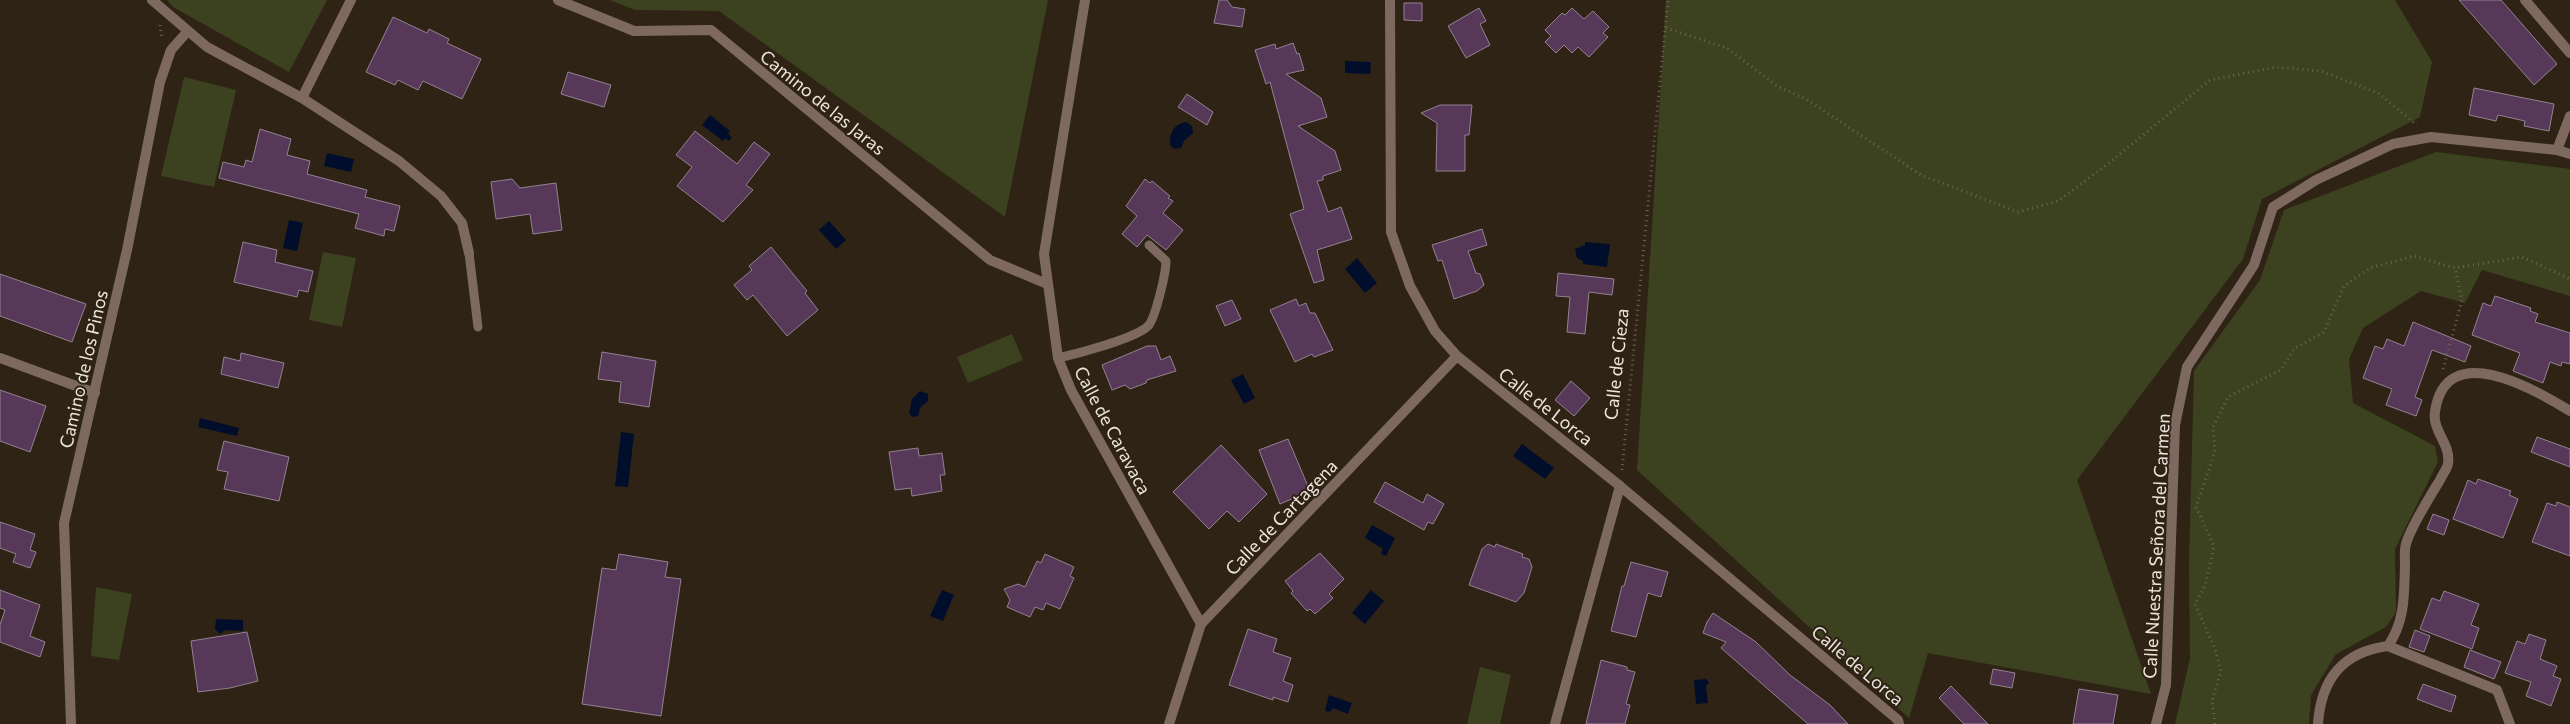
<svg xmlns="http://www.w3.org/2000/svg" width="2570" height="724" font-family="Commissioner,sans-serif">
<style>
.green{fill:#3c421f}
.water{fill:#000e2b}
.building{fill:#583858;stroke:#928292}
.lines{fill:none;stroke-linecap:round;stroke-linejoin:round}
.path{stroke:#6d6256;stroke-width:3;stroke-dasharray:1 4;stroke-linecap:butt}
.service{stroke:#7e6961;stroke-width:9}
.minor{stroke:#7e6961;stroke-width:10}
.labels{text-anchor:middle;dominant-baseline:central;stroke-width:4;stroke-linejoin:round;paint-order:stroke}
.street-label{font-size:18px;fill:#ede5dc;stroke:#2f2316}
</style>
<rect width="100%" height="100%" fill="#2f2316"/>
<g class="green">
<polygon points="167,0 327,0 289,72 173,7"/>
<polygon points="610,0 1048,0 1005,217 719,11 635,10"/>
<polygon points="1666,0 2395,0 2432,62 2420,117 2262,199 2243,259 2077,480 2151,694 1928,653 1909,718 1637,470"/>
<polygon points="184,77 236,90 214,187 161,176"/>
<polygon points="2436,152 2570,169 2570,296 2482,270 2465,303 2421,291 2363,328 2349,359 2353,403 2435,446 2438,462 2395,549 2396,612 2386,627 2336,654 2311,695 2309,724 2175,724 2190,658 2189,563 2194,371 2260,280 2284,210"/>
<polygon points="323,252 356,258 342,327 309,320"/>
<polygon points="1012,334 1023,360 968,383 957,357"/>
<polygon points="96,587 132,594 119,660 91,656"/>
<polygon points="1480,667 1511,675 1500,724 1467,724"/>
</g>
<g class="water">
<polygon points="1345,61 1371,62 1370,74 1345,73"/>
<polygon points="710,115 730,131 728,134 732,137 729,141 725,138 723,141 702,125"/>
<path d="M1186,122L1192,126L1193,133L1184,141L1181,148L1174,149L1170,145C1169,133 1174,124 1186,122Z"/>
<polygon points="327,153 354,159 351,172 324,166"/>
<polygon points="289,220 303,223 297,251 283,248"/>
<polygon points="829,221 846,240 836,249 819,230"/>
<polygon points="1585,242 1610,244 1607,267 1583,264 1583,261 1577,258 1575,249 1585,245"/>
<polygon points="1357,258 1377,283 1365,293 1345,269"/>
<polygon points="1243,374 1255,398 1244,404 1231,380"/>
<polygon points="920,391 928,394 928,401 920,408 918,416 912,417 909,413 912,399"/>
<polygon points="200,418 239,428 237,436 198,427"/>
<polygon points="621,432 634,434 628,487 615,486"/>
<polygon points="1522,444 1554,468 1545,479 1513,456"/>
<polygon points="1372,525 1395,538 1386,556 1381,554 1383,549 1365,538"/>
<polygon points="942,590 954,595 943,621 930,616"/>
<polygon points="1371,590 1384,601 1365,624 1352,613"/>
<polygon points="216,619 243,620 243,631 225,630 220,634 215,629"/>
<polygon points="1706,679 1709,682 1706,687 1708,703 1696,704 1694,680"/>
<polygon points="1329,695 1352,703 1348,714 1333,708 1330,712 1325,711"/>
</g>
<g class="building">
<polygon points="1219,0 1227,0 1232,7 1245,9 1242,27 1214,23"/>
<polygon points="2459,0 2501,0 2557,64 2534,85"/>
<polygon points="1404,3 1422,3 1422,21 1404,20"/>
<polygon points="1479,8 1486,21 1480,24 1490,45 1466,58 1448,26"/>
<polygon points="1572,8 1584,19 1593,11 1609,27 1603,33 1608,37 1589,57 1578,47 1572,53 1564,45 1556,53 1545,42 1551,36 1545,30 1562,13 1565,15"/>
<polygon points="393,17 427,33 429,29 449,39 447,43 481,59 462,99 423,81 418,90 398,80 395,85 366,72"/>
<polygon points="1293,43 1297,54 1299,53 1304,70 1286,74 1321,98 1327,117 1298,126 1335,151 1341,170 1323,176 1323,180 1317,181 1328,212 1341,207 1352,239 1317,250 1324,280 1314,283 1290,214 1304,209 1270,82 1266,84 1255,50 1275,44 1276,49"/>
<polygon points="568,72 611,85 604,107 561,94"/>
<polygon points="2474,88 2554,104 2549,131 2524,126 2525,121 2498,115 2496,121 2469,115"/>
<polygon points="1187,94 1213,112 1207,125 1178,107"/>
<polygon points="1440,105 1472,105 1469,135 1465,135 1465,171 1436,171 1437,123 1421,113"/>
<polygon points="260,129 291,139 287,155 310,161 307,174 367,190 365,197 400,206 394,231 385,229 384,236 355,228 359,214 219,178 223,162 244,167 246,160 252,162"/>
<polygon points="695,131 737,164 754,142 770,154 746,185 753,190 723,222 677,186 692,167 676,155"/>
<polygon points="512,179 520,188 556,183 562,230 533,234 530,214 496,219 491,182"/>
<polygon points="1145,179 1150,183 1152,181 1170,196 1168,198 1173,201 1163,213 1183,230 1166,250 1147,235 1137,247 1122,234 1137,216 1126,206"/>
<polygon points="1482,229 1487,245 1468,251 1476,273 1480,274 1484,285 1477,291 1454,299 1442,260 1438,261 1432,245"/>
<polygon points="243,242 277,250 275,262 313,271 308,292 299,290 297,297 234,282"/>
<polygon points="771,247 807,291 805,293 818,310 787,336 753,295 747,300 734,285 752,270 749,266"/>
<polygon points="1558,273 1614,279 1612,295 1589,292 1585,334 1567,332 1570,297 1556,296"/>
<polygon points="0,274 86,304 72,342 0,316"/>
<polygon points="2495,296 2531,308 2530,311 2538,314 2535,322 2570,333 2570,364 2562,362 2561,366 2550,362 2543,383 2513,371 2520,353 2472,335 2483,303 2491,306"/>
<polygon points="1296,299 1299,306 1306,303 1310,313 1315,313 1333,350 1314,357 1312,354 1295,362 1270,310"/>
<polygon points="1232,300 1241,319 1225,326 1216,306"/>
<polygon points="2413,322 2471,346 2465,362 2432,350 2415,397 2422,400 2416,416 2386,405 2392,389 2363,378 2375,346 2383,349 2387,339 2404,346"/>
<polygon points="1147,346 1156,346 1161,360 1170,356 1176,371 1147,380 1146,383 1130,389 1125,385 1112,390 1102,365"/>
<polygon points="602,352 656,361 649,407 619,402 621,382 598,379"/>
<polygon points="241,353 284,363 278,388 221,374 224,357 240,361"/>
<polygon points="1571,381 1590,398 1574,416 1555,400"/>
<polygon points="0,390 46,406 30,452 0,441"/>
<polygon points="2537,437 2570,449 2570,467 2531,452"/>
<polygon points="1288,439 1310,491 1280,504 1259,450"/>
<polygon points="224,441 289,457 279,501 224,489 228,472 217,470"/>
<polygon points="1221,445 1267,494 1239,522 1227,511 1209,529 1173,492"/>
<polygon points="918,448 919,456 942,453 945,475 940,475 942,491 912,496 911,488 895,490 889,452"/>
<polygon points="2478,479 2511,491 2509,495 2518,499 2503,538 2453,519 2468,480 2476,484"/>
<polygon points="1385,482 1423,503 1427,494 1444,504 1433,524 1428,522 1424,530 1374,502"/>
<polygon points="2557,502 2570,507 2570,556 2532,542 2547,503 2556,506"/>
<polygon points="2433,514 2449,520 2444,535 2427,529"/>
<polygon points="0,522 35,534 30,550 36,552 30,568 13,562 16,554 0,548"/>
<polygon points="1488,544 1495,547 1496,544 1523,554 1522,557 1529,559 1532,567 1524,593 1516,602 1469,585 1482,549"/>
<polygon points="1320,553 1344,579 1329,594 1333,598 1315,614 1310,609 1307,611 1291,593 1293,591 1285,581"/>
<polygon points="619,554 668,562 665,577 681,579 661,716 582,704 602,568 616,570"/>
<polygon points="1045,554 1074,567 1070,576 1074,578 1060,609 1046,603 1043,610 1035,607 1030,617 1007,607 1010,600 1004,589 1018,584 1025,587 1037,561 1041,563"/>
<polygon points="1631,562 1668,572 1661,597 1648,593 1636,637 1611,631 1622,586 1624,586"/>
<polygon points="0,590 40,605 30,636 45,642 40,657 0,642 0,625 5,610 0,608"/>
<polygon points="2444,591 2479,604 2471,625 2479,628 2472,649 2420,629 2432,598 2440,601"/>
<polygon points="1713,613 1756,642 1790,675 1830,705 1848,724 1808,724 1721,648 1726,642 1703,633 1707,622"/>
<polygon points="1248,629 1277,639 1273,652 1291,658 1283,681 1293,685 1288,702 1273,697 1273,700 1229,685"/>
<polygon points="2415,630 2430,636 2424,652 2409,647"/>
<polygon points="247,632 258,681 230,688 198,692 191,641"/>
<polygon points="2529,634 2546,640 2540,659 2557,666 2553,676 2561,679 2551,706 2526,696 2531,682 2505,673 2517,641 2525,644"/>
<polygon points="2470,650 2501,662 2494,679 2464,667"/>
<polygon points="1601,660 1627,667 1627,670 1635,672 1626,704 1630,705 1625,724 1586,724"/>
<polygon points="1993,669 2015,673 2012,688 1990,684"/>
<polygon points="2423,684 2456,696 2451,712 2417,699"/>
<polygon points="1951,686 1988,724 1964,724 1939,698"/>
<polygon points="2079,689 2118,695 2113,724 2073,724"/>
</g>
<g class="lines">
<g class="path">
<polyline points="160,25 162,39"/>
<polyline points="1666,28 1727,48 1777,86 1806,99 1921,175 2018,212 2058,201 2109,163 2210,80 2276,67 2321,71 2378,93 2417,125"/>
<polyline points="2443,369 2462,300 2455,268"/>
<polyline points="1622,470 1668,0"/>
<polyline points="2215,724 2212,700 2221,671 2214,646 2195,604 2205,586 2214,546 2196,507 2215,452 2213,427 2228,397 2281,370 2294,349 2324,332 2344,286 2370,268 2414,256 2455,268 2522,257 2570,279"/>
</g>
<g class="service">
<polyline points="469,253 478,327"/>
<path d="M1058,358C1076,354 1138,338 1149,325C1156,315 1166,273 1166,261L1149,245"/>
</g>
<g class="minor">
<polyline points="152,0 207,47 302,98 399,161 441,196 462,223 469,253"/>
<polyline points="558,0 634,31 711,30 990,260 1047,284"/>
<polyline points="1085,0 1044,254 1058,358 1071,390 1201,624"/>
<polyline points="1390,0 1391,232 1410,286 1435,331 1457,356 1620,486 1898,720 1899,724"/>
<polyline points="2525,0 2570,53"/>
<polyline points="302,98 351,0"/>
<polyline points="2557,150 2570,116"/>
<polyline points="0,358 95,393"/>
<polyline points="2388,646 2497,690 2510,724"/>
<polyline points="71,724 64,523 127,250 160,82 171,50 187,32"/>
<polyline points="1169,724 1201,624 1457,356"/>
<polyline points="1555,724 1620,486"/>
<polyline points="2156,724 2166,685 2175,425 2187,367 2254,265 2273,207 2316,180 2393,144 2431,137 2557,150 2570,154"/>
<path d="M2318,724C2321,680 2342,652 2388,646C2405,621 2404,596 2405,566C2405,559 2404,550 2406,544C2410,528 2431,495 2440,480C2442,475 2448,468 2448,463C2451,444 2432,431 2435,412C2445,338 2533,388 2570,411"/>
</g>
</g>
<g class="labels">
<g class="street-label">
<text transform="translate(823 102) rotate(39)">Camino de las Jaras</text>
<text transform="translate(1616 364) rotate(-84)">Calle de Cieza</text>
<text transform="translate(83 369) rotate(-77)">Camino de los Pinos</text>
<text transform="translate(1546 406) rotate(38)">Calle de Lorca</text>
<text transform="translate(1113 430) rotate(62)">Calle de Caravaca</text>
<text transform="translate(1281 517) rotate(-46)">Calle de Cartagena</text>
<text transform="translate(2156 546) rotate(-87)">Calle Nuestra Señora del Carmen</text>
<text transform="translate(1858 665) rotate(40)">Calle de Lorca</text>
</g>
</g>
</svg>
